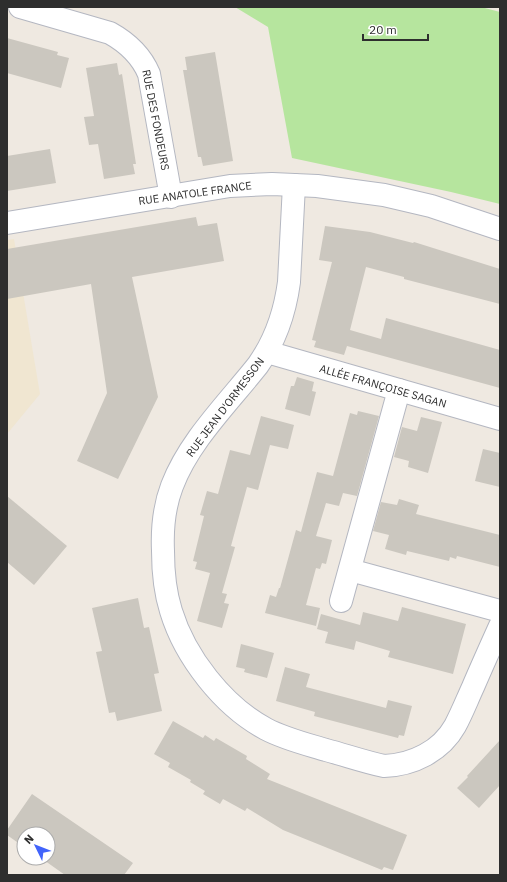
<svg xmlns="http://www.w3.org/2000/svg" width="507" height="882" font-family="'IBM Plex Sans',sans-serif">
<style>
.education{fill:#f0e6d1}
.green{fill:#b6e59e}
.building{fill:#cbc7bf}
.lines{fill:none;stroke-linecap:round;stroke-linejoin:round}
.minor-casing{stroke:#b4b7c1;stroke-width:24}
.tertiary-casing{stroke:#b4b7c1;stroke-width:24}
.minor{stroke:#fff;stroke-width:22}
.tertiary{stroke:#fff;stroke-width:22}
.labels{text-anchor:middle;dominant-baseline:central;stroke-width:3;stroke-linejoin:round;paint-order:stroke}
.street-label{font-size:11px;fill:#2e2e2e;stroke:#fff}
</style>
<rect width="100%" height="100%" fill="#efe9e1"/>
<polygon class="education" points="14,239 40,394 7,434 7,240"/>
<polygon class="green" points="235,7 481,7 500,12 500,204 451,192 292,158 268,27"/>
<g class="building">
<polygon points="7,38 58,52 57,55 69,58 61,88 7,73"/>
<polygon points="215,52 233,161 203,166 201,157 198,157 196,146 183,70 187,70 185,57"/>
<polygon points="117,63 119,75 122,74 136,164 133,164 135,174 104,179 98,144 89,145 84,117 94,116 86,68"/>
<polygon points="50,149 56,183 7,191 7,156"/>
<polygon points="196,217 198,226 217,223 224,261 132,277 158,397 118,479 77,461 107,393 91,284 7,299 7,249"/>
<polygon points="325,226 370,232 413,243 414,242 500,269 500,304 404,279 404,277 366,267 350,330 381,339 386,318 500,350 500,388 347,346 344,355 314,347 316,341 312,340 332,262 319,260"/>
<polygon points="297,377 314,382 312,391 316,392 310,416 285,409 291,386 294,386"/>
<polygon points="358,411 379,416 357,496 343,493 339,506 326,503 316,536 332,540 326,564 322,563 320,569 316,568 306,605 320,608 316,626 265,613 270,595 276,597 279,588 280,588 296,530 301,532 317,472 333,476 350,413 357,415"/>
<polygon points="261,416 294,425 288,449 270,445 258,490 247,487 231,546 235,547 222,593 227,594 224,603 229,604 222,628 197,621 210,573 195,569 197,562 193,561 204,516 200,515 207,491 218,494 230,450 250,455"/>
<polygon points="421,417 442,422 428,473 408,467 409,461 394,457 402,427 417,431"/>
<polygon points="483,449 500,453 500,487 475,481"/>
<polygon points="7,496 67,546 34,585 7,562"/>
<polygon points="399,499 419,505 416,514 500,535 500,567 457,556 456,559 450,557 449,561 407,551 406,555 385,549 389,535 373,531 381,502 397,505"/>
<polygon points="138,598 144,628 149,627 159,673 154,674 162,711 117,721 115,712 109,713 96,652 102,651 92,608"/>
<polygon points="402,607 466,624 453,674 388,657 390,651 356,641 354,650 325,643 328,632 317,629 321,614 360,625 363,612 398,621"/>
<polygon points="241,644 274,653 267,678 244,672 245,669 236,667"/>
<polygon points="285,667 310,674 306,687 386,708 388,700 412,706 404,736 399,735 398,738 314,716 315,712 276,701"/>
<polygon points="173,721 203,738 205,735 214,741 216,738 247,756 246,759 270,774 267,779 407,835 393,870 384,867 382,870 283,830 247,808 245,811 223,799 220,804 203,794 205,791 190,782 191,780 168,767 170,763 154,754"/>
<polygon points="500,740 500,785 479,808 457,788 468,777 467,776"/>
<polygon points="32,794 133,863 124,875 65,875 41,858 48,858 48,834 24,834 24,847 7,835 7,830"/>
</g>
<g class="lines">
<g class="minor-casing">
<g id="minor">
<path d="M20,7L110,33C128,43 141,55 149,74L171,197"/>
<path d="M294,185L289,282C285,312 275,341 258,365C228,403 189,441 172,486C164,507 162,529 163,551C163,572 165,592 171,611C185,657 223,706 266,729C285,739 306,744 326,750C345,755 365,762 384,766C413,765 441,751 455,726C462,713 467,700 473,687C482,666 491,646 500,626"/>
<polyline points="267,352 500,419"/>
<polyline points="350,570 500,611"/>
<polyline points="341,601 399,390"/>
</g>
</g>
<g class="tertiary-casing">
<polyline id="tertiary" points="7,223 230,186 272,184 317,186 384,195 431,206 500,229"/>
</g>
<use href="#minor" class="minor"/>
<use href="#tertiary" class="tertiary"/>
</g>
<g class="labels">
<g class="street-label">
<text transform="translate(156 120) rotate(79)">RUE DES FONDEURS</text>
<text transform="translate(195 193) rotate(-8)">RUE ANATOLE FRANCE</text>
<text transform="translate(383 386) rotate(16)">ALLÉE FRANÇOISE SAGAN</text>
<text transform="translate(225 407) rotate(-53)">RUE JEAN D'ORMESSON</text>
</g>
</g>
<rect width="507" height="882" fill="none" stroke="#2e2e2e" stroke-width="16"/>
<g transform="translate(36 846) rotate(313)"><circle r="19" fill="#ffffff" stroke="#ababab"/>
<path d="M0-3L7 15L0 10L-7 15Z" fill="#4264fb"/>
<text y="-6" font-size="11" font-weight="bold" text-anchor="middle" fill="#2e2e2e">N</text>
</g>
<path d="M363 34v6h65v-6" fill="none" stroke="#2e2e2e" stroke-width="2"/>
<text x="369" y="34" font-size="12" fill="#2e2e2e" stroke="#ffffff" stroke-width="3" paint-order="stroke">20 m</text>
</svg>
